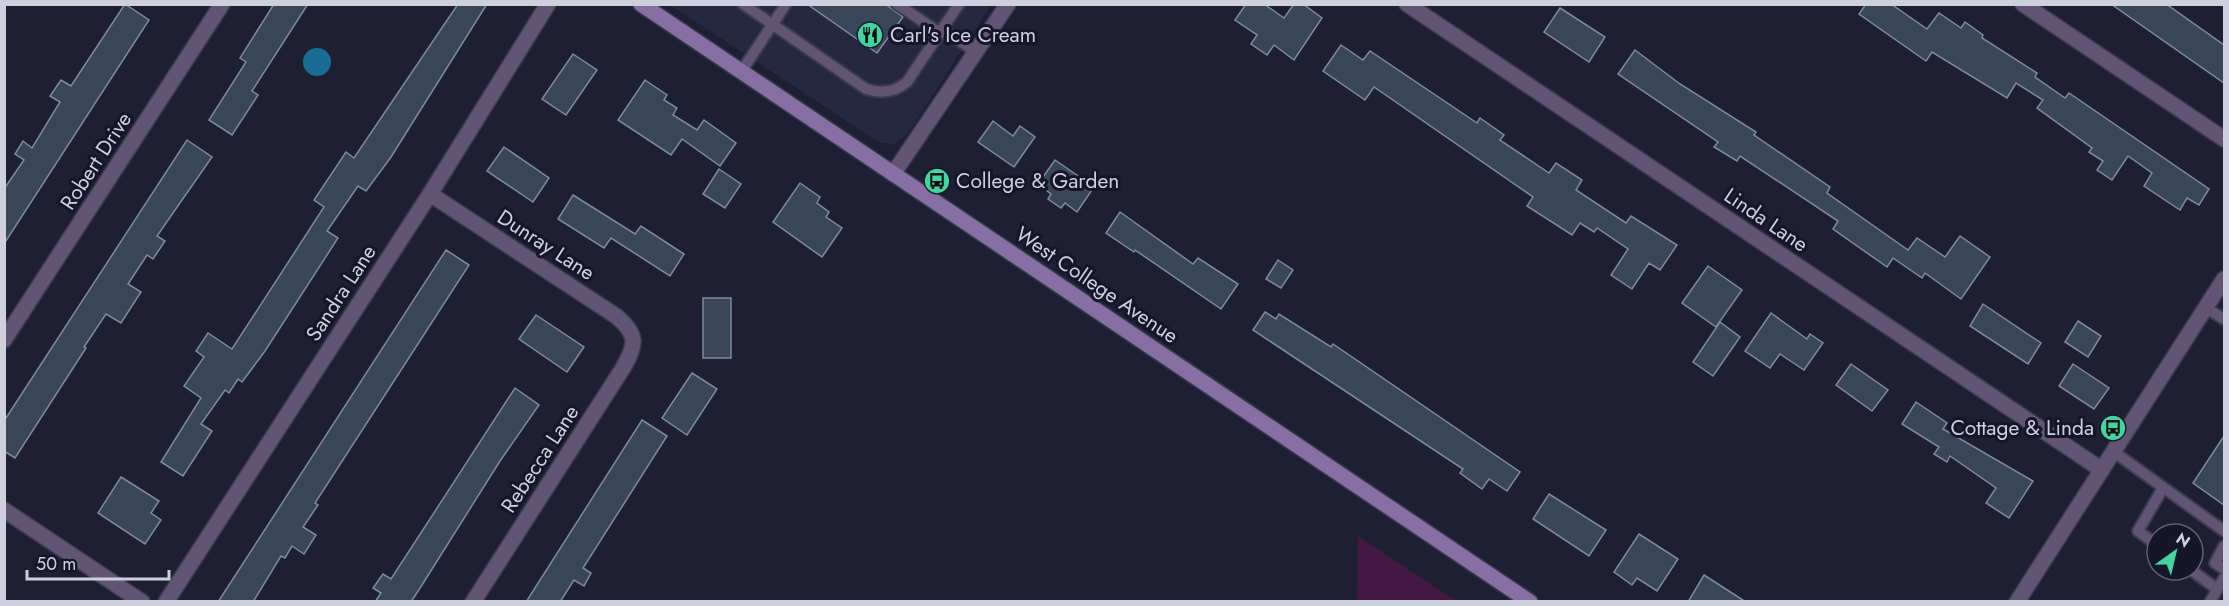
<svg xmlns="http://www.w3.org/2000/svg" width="2229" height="606" font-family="Jost,sans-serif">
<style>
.built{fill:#262741}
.green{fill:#441844}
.water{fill:#196c92}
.building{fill:#39465a;stroke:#7c8ba0;stroke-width:1.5}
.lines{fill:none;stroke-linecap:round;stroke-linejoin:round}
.service-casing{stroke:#3a3b4e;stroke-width:14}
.minor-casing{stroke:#3a3b4e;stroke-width:18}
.tertiary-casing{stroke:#3a3b4e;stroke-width:18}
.secondary-casing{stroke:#3a3b4e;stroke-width:18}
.service{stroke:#625474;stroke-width:10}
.minor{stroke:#625474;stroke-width:15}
.tertiary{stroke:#625474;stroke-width:15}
.secondary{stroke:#876fa3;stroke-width:15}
.labels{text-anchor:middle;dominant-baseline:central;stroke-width:6;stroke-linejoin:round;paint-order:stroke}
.poi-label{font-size:21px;fill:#cfd0de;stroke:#151629;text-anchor:start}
.street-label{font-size:21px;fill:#cfd0de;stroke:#151629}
</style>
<rect width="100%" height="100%" fill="#1e1f33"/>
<polygon class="built" points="670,5 991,5 909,132 895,144 880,143"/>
<polygon class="green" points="1358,536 1456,601 1357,601"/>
<circle class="water" cx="317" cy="62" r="14"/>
<g class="building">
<polygon points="125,4 149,20 4,244 4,189 24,160 15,154 23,141 32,148 60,102 50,96 61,80 71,86"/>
<polygon points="274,4 308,4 252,91 258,95 232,135 209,120 246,62 240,58"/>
<polygon points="458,4 487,4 391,157 366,191 358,186 327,231 338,238 265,351 242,382 238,379 229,393 225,390 201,424 212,431 183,476 161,462 201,398 184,386 204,357 196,351 208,333 232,349 324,207 314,200 346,152 354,158"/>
<polygon points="807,4 885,4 903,17 877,53"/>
<polygon points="1246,4 1264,4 1284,18 1294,4 1303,4 1322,18 1294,60 1274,45 1267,55 1251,44 1257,35 1235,20"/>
<polygon points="1866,4 1891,4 1927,29 1939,13 1961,28 1965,22 1983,35 1982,38 2037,73 2035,77 2065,98 2069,93 2209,189 2199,205 2187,198 2180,210 2144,186 2152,173 2128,156 2112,180 2097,170 2103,161 2089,152 2092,148 2037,108 2043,100 2016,83 2007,98 1932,52 1926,61 1859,14"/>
<polygon points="2111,4 2166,4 2224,45 2224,83"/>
<polygon points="1560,8 1605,37 1589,62 1544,32"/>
<polygon points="1341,45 1363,60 1370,51 1477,123 1480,118 1504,135 1500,140 1549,173 1556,163 1582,180 1576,190 1626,223 1631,216 1677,245 1660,270 1649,263 1632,289 1611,275 1628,249 1597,228 1594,232 1580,223 1572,235 1527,206 1533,197 1374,87 1365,100 1323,71"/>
<polygon points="1635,50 1680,84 1756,132 1754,135 1830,187 1827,193 1908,250 1917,238 1945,257 1960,236 1990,257 1961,299 1925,273 1922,278 1893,258 1887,267 1833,229 1838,221 1740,156 1737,161 1714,147 1718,142 1618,74"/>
<polygon points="573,54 597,70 566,115 542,99"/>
<polygon points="645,80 667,95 664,100 677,108 673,115 697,130 704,120 736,143 720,166 682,139 671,155 618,120"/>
<polygon points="993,121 1013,136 1020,126 1035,137 1014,167 978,142"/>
<polygon points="187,140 212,157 157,236 165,241 153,259 147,255 128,284 141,292 121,323 106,314 84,347 86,348 15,458 4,451 4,421"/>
<polygon points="504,147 549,178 533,202 487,171"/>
<polygon points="1055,160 1094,187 1077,212 1065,203 1061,208 1048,199 1051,194 1038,184"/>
<polygon points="719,169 741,184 725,208 703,194"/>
<polygon points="800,183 820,197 817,203 829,212 826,217 842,228 822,257 773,222"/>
<polygon points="573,195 635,234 641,226 684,254 670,276 611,238 604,248 558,219"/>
<polygon points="1120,212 1193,264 1198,258 1238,284 1221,309 1135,250 1134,252 1106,233"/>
<polygon points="446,250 469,265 315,503 318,505 303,527 316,535 304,554 292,546 285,558 281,556 253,602 218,602"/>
<polygon points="1278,260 1293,270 1281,288 1266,279"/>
<polygon points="1708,266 1742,290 1716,327 1682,303"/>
<rect x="703" y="298" width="28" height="60"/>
<polygon points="1983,304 2041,343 2028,364 1970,326"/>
<polygon points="1265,312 1276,319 1279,314 1331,347 1333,344 1520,472 1507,491 1489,479 1482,489 1460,473 1463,469 1253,330"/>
<polygon points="1771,313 1807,339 1810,334 1823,343 1804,370 1780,354 1770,368 1745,351"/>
<polygon points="536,315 584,347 567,372 519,339"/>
<polygon points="2078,321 2101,336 2088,357 2065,342"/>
<polygon points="1720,322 1740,337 1713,376 1693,362"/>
<polygon points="1851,364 1888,390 1872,411 1836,385"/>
<polygon points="2073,364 2109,388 2094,409 2059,386"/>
<polygon points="692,373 717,389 687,435 662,418"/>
<polygon points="515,388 539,405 500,461 422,585 411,602 375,602 381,593 373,588 383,574 391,579"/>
<polygon points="1916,402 1947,423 1943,429 2033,481 2009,518 1986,503 1996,488 1950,456 1947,462 1934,454 1939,447 1902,424"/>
<polygon points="642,420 667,436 583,568 591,573 584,586 574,580 560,602 526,602"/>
<polygon points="2224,436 2224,505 2193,483"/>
<polygon points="121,477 159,501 151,513 161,520 145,544 98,513"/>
<polygon points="1549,494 1606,530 1589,556 1533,519"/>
<polygon points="1639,534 1678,559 1657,591 1637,578 1632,585 1614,572"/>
<polygon points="1704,575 1746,602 1688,602"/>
</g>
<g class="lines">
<g class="service-casing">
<g id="service">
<path d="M743,4L866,89C881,94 895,92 907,82L959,4"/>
<polyline points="897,4 940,33"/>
<polyline points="942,29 977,53"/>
<polyline points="741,72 786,4"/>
<polyline points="2206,308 2224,319"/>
<polyline points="2114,452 2224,531"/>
<polyline points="2157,545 2138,531 2163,488"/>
<polyline points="2224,546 2215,563 2224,569"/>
<polyline points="2191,570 2217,589"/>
<polyline points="2210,602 2224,578"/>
</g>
</g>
<g class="minor-casing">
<g id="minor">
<polyline points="1407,4 2102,470"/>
<polyline points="2023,4 2224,139"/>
<polyline points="893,174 1008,4"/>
<path d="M430,194L616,316C639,335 636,345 623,368L473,602"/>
<polyline points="4,340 222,4"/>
<polyline points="4,510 142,602"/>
<polyline points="166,602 430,194 548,4"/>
</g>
</g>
<g class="tertiary-casing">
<polyline id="tertiary" points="2017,602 2224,279"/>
</g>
<g class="secondary-casing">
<polyline id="secondary" points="641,4 1530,602"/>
</g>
<use href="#service" class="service"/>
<use href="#minor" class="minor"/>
<use href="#tertiary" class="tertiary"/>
<use href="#secondary" class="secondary"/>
</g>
<defs>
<g id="restaurant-disc" transform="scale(1.35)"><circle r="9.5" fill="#45d49f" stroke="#151629"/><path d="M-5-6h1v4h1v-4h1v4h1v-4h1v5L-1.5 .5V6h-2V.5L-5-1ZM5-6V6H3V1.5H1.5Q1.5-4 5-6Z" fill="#111"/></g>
<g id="bus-disc" transform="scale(1.35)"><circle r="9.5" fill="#45d49f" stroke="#151629"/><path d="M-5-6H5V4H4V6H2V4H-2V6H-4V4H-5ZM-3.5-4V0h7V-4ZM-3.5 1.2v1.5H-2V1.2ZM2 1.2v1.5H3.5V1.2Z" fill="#111"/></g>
</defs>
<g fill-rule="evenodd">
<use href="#restaurant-disc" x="870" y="35"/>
<use href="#bus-disc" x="937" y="181"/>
<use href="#bus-disc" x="2113" y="428"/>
</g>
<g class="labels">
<g class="poi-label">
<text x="890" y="35">Carl's Ice Cream</text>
<text x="956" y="181">College &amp; Garden</text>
<text x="2094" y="428" text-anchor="end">Cottage &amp; Linda</text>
</g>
<g class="street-label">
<text transform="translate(96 161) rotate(-57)">Robert Drive</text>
<text transform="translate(1766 220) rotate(34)">Linda Lane</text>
<text transform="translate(546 245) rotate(33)">Dunray Lane</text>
<text transform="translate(1097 285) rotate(34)">West College Avenue</text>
<text transform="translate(341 293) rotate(-57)">Sandra Lane</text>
<text transform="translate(540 459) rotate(-57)">Rebecca Lane</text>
</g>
</g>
<rect width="2229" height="606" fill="none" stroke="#cfd0de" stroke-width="12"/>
<g transform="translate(2175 552) rotate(34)"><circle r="28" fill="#151629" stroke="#5f6071" stroke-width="1.5"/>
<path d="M0-4.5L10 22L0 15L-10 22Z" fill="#45d49f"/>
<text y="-9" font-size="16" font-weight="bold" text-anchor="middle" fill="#cfd0de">N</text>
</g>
<path d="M27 570v9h142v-9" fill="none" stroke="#cfd0de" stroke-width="3"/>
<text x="36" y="570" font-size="18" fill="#cfd0de" stroke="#151629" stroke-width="4.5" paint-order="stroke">50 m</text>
</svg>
